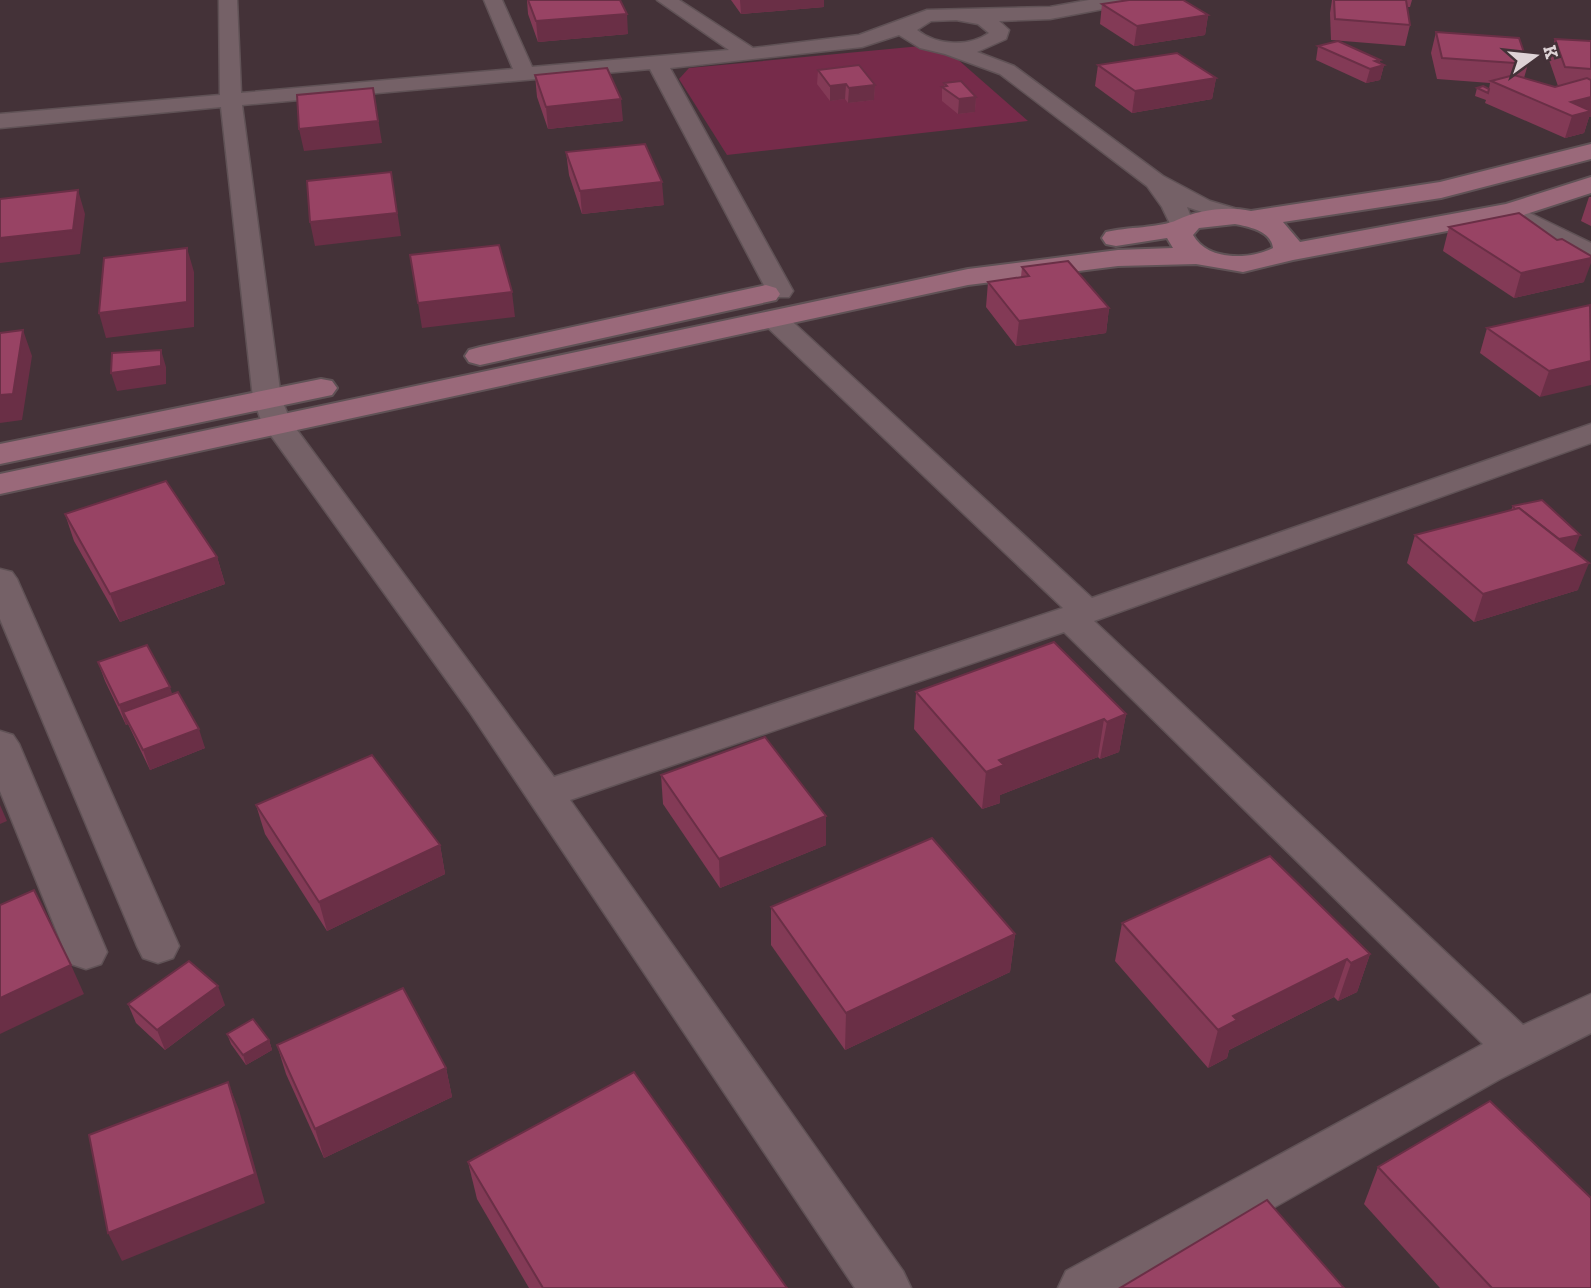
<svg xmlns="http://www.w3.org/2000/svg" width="1591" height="1288" font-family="'Zilla Slab',serif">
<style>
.green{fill:#762b4a}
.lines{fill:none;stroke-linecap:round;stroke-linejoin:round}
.minor-casing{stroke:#605256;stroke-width:3}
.major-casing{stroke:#605256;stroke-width:4}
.minor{fill:#756167;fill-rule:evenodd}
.major{fill:#9a697a;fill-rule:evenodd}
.wall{fill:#833a56}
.shaded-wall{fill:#6a2f46}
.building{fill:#984364;stroke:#6a2f46;stroke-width:2}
</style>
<rect width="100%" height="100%" fill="#443238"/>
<polygon class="green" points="921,46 947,50 1028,121 727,155 679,79 689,68"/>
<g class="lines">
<g class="minor-casing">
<g id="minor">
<path d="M219,0H237L241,93L513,69L484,0H502L532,67L729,50L657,0H679L753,48L859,35L927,10L1050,7L1089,0H1128L1119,6L1050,19L999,21L1009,30L1006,39L977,52L1014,66L1163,176L1210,201L1244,211L1247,216L1244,221L1235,223L1187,207L1195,227L1192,232H1174L1162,207L1147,186L1000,74L945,54L920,48L899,35L862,47L670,68L793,291L789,297H771L767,291L650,69L242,105L281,398L291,422L554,777L1063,608L765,325L761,319L765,313H783L1092,598L1591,424V443L1094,621L1523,1025L1591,994V1033L1500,1079L1132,1288H1058L1066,1271L1483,1044L1064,632L570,800L903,1271L911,1288H855L469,711L262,423L253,398L221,107L0,128V114L220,95ZM956,20L978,24L989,33C969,47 937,46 917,30L931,21Z"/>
<polygon points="1511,204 1591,243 1591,261 1502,216 1499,211 1502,206"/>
<polygon points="0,569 12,572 17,579 179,946 173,958 158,963 143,958 137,946 0,619"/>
<polygon points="0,731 13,735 19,744 107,952 101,964 86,969 71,964 65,952 0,791"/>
</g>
</g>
<g class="major-casing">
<g id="major">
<path d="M1591,144V159L1441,198L1283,222L1300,242L1506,204L1591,177V193L1511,219L1293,260L1243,272L1196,264L1118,266L968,285L0,494V474L968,269L1118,250L1173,248L1167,238L1116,246L1106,244L1102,238L1106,232C1126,227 1160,228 1177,220C1198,210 1226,206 1251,211L1440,182ZM1235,224C1250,227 1271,231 1273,248C1250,260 1207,261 1193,235L1199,228Z"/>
<polygon points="766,285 776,288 780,294 776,300 480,365 469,362 465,356 469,350 480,347"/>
<polygon points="321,379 332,381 337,388 332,395 0,464 0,444"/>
</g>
</g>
<use href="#minor" class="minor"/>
<use href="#major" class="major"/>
</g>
<g class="wall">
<polygon points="527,0 620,0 628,34 538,42 528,14"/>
<polygon points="731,0 824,0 824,7 741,14"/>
<polygon points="1332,0 1412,0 1410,7 1407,7 1410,25 1405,46 1331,40 1330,13"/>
<polygon points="1102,4 1208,15 1205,35 1134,46 1100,24"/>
<polygon points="1436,32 1528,64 1524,78 1555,87 1558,86 1549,60 1555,39 1591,41 1591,117 1589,117 1584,133 1565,138 1485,103 1486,100 1475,96 1477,88 1489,89 1490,83 1437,79 1431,53"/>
<polygon points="1318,46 1380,60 1380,63 1384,65 1380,80 1366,83 1316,60"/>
<polygon points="1098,65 1216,78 1212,99 1132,113 1095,86"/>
<polygon points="818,70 875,85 874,100 848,103 845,99 830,101 817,84"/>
<polygon points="535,75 623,121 548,129 537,97"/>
<polygon points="944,83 976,97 975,112 958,114 942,101 942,87 944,87"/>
<polygon points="566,152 664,205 582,214 569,175"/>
<polygon points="1589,197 1591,197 1591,226 1581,221"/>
<polygon points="1449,227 1584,282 1514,298 1443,251"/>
<polygon points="1022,267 1109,308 1106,333 1016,346 986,307 988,282 1021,277"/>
<polygon points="1590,305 1540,397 1480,353 1487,328"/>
<polygon points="1513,506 1574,551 1578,590 1474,622 1407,563 1415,535 1511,510"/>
<polygon points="65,514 217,557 225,584 120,622 74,541"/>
<polygon points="98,662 172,694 205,748 150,770 128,724 126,725 105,681"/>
<polygon points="916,692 1126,714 1119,752 1100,759 1098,757 1000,795 1000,803 982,809 914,729"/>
<polygon points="661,775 826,845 720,888 663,804"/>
<polygon points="256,805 440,845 445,874 327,931 265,834"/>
<polygon points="771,907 1015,934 1010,972 845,1050 771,945"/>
<polygon points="1122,923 1370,954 1357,992 1338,1001 1334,997 1229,1050 1227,1058 1208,1068 1115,961"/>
<polygon points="128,1004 225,1005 165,1050 136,1023"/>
<polygon points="227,1034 269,1040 272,1050 246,1065 231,1044"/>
<polygon points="277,1045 446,1068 452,1097 324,1158 286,1074"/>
<polygon points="468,1162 787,1288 529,1288 477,1199"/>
<polygon points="1378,1167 1591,1288 1440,1288 1364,1204"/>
</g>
<g class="shaded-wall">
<polygon points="740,0 824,0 824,7 741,14"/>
<polygon points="627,14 628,34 538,42 536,21"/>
<polygon points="1208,15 1205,35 1134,46 1137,26"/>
<polygon points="1380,60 1379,66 1384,65 1380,80 1366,83 1370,69 1375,61"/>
<polygon points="1216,78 1212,99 1132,113 1135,91"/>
<polygon points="846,84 845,99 830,101 830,86"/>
<polygon points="875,85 874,100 848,103 849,88"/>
<polygon points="373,88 382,143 304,151 299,129"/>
<polygon points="976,97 975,112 958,114 959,99"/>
<polygon points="1591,97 1591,117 1589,117 1584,133 1565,138 1572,116 1571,102"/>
<polygon points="621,99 623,121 548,129 546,107"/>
<polygon points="391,172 401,236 315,246 310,222"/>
<polygon points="662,182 664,205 582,214 580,191"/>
<polygon points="78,190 85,214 80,254 0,263 0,238"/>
<polygon points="187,248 194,272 194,327 106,338 99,313"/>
<polygon points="1591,258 1591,263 1584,282 1514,298 1521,273"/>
<polygon points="512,292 515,317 422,328 418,303"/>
<polygon points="1109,308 1106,333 1016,346 1019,321"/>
<polygon points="23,330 32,356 22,420 0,423 0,395"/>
<polygon points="161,350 166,367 166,384 117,391 111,373"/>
<polygon points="1591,361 1591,385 1540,397 1549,371"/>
<polygon points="1580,535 1573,553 1551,541"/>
<polygon points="217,557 225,584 120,622 110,594"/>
<polygon points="1589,563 1578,590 1474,622 1483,594"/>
<polygon points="170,687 176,706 123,712 128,724 126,725 119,705"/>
<polygon points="1126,714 1119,752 1100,759 1107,722"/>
<polygon points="1104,719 1098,757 1000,795 1000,803 982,809 986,772 999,760"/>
<polygon points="199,729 205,748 150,770 143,750"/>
<polygon points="0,805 7,821 0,824"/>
<polygon points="826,816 826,845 720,888 719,859"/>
<polygon points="440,845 445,874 327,931 319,902"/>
<polygon points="1015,934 1010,972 845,1050 846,1013"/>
<polygon points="1370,954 1357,992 1338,1001 1351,963"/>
<polygon points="1347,959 1334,997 1229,1050 1227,1058 1208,1068 1218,1030 1233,1016"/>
<polygon points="71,965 84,994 0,1034 0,998"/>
<polygon points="218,986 225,1005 165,1050 157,1030"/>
<polygon points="269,1040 272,1050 246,1065 243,1055"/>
<polygon points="446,1068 452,1097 324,1158 315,1129"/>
<polygon points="228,1082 239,1110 265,1203 122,1261 108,1233"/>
</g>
<g class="building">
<polygon points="528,0 620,0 627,14 536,21"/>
<polygon points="1129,0 1183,0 1208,15 1137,26 1102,4"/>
<polygon points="1334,0 1406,0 1410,25 1335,19"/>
<polygon points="1436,32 1519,38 1528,64 1442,58"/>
<polygon points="1555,39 1591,41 1591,69 1565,67"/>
<polygon points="1338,41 1380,60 1375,61 1384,65 1370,69 1318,46"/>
<polygon points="1177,53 1216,78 1135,91 1098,65"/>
<polygon points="859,65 875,85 849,88 846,84 830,86 818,70"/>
<polygon points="607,68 621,99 546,107 535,75"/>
<polygon points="1514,75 1555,87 1587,78 1591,80 1591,97 1571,102 1591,111 1572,116 1491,81"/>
<polygon points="961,81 976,97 959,99 942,87 947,86 944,83"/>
<polygon points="1483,86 1489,89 1488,93 1477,88"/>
<polygon points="373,88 378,121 299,129 297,95"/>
<polygon points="645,144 662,182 580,191 566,152"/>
<polygon points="391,172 397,213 310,222 307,181"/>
<polygon points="78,190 73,230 0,238 0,199"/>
<polygon points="1519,213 1557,240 1562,239 1591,256 1591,258 1521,273 1449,227"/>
<polygon points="499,245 512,292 418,303 410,255"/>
<polygon points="187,248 187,302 99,313 104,258"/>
<polygon points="1068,261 1109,308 1019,321 988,282 1029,276 1022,267"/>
<polygon points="1590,305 1591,361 1549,371 1487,328"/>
<polygon points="23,330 13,394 0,395 0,333"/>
<polygon points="161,350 161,366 111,373 112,353"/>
<polygon points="166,481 217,557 110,594 65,514"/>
<polygon points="1542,500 1580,535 1559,539 1519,508 1515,509 1513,506"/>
<polygon points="1519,508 1589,563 1483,594 1415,535"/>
<polygon points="1054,642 1126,714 1107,722 1104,719 999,760 1004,765 986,772 916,692"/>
<polygon points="147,645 170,687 119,705 98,662"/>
<polygon points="178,692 199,729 143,750 123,712"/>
<polygon points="765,737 826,816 719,859 661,775"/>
<polygon points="372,755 440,845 319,902 256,805"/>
<polygon points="932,838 1015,934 846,1013 771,907"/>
<polygon points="1270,856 1370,954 1351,963 1347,959 1233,1016 1237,1020 1218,1030 1122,923"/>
<polygon points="34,890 71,965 0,998 0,905"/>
<polygon points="189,961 218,986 157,1030 128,1004"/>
<polygon points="403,988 446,1068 315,1129 277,1045"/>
<polygon points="253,1019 269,1040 243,1055 227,1034"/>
<polygon points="634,1072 787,1288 543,1288 468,1162"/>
<polygon points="228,1082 255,1174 108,1233 89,1135"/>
<polygon points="1490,1101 1591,1198 1591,1288 1492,1288 1378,1167"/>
<polygon points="1267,1200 1344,1288 1120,1288"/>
</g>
<g transform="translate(1535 56) rotate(75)" stroke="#443238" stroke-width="5" paint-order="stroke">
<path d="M0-5L12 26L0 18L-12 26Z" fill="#ded3d6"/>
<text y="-10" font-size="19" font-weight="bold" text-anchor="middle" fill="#ded3d6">K</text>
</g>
</svg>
